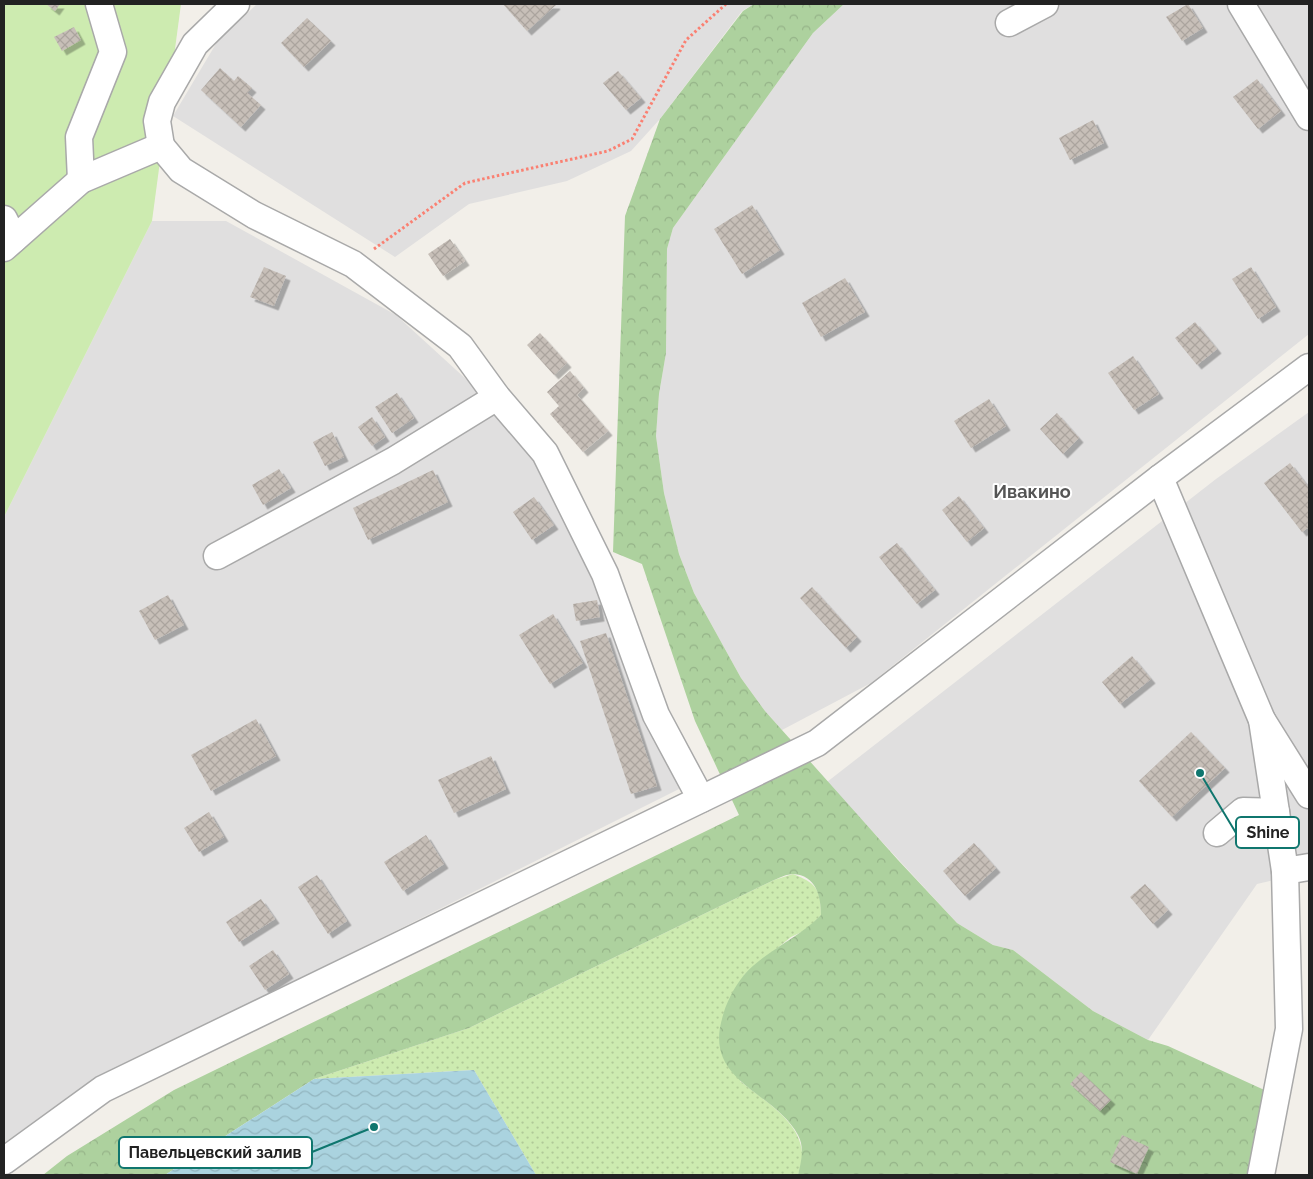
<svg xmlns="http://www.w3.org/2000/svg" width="1313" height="1179" font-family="Raleway,sans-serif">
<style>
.residential{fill:#e0dfdf}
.grass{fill:url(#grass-dots)}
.forest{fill:url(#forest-crowns)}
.garden{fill:#cdebb0}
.water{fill:url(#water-waves)}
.building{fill:url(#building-cross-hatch);filter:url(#shadow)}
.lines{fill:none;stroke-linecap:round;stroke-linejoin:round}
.minor-casing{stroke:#a9a9a9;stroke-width:29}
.path{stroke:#fa8072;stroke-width:3;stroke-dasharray:2.5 2.5;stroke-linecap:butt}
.minor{stroke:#fff;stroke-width:26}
.labels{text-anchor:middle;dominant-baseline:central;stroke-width:4;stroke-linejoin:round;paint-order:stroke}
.quarter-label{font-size:18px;font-weight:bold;fill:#555;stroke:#fff}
.leader{fill:none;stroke:#0f766e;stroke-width:2}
.callout-dot{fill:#0f766e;stroke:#fff;stroke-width:2}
.callout{fill:#fff;stroke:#0f766e;stroke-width:2}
.callout-label{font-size:16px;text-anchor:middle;font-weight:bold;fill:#222}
</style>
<defs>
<pattern id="grass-dots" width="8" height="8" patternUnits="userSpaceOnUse" patternTransform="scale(1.25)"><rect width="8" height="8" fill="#cdebb0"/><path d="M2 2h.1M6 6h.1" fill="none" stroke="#b0c997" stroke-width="1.8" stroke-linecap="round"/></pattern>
<pattern id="forest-crowns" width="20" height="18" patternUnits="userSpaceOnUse" patternTransform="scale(1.25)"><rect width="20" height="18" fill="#add19e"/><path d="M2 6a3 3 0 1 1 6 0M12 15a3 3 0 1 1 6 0" fill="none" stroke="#95b388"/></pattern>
<pattern id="water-waves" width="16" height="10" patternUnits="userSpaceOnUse" patternTransform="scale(1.25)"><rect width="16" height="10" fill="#aad3df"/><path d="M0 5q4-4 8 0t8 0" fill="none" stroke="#92b5bf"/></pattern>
<pattern id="building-cross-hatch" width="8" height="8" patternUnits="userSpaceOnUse" patternTransform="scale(1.25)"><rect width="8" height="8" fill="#c7bfb8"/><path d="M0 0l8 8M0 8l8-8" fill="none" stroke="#aba49e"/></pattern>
<filter id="shadow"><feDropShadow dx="4.5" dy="4.5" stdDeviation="0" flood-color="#0004"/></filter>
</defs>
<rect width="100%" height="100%" fill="#f2efe9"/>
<g class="residential">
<polygon points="257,4 754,4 742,11 660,119 631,151 567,181 469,204 395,257 173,116 217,42"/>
<polygon points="844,4 1309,4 1309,334 871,683 782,730 765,711 741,678 694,593 679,554 664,493 656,436 659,394 666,353 667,249 673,228 813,33"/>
<polygon points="152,221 226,221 396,315 525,433 687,785 92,1083 4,1143 4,517"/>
<polygon points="1309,412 1309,872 1257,884 1148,1040 1093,1011 1013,950 993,945 957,923 827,782 1216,479"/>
</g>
<path class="grass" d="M793,874C816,883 821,889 821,915L808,929L791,937L744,975L740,1081C764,1101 799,1120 802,1152C803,1159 800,1168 798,1175H536L474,1070L314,1079L469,1028L774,880Z"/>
<path class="forest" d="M754,4H844L813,33L673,228L667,249L666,353L659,394L656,436L664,493L679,554L694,593L741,678L765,711L898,860L957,923L993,945L1013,950L1093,1011L1148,1040L1168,1046L1273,1094L1247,1175H798C801,1162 805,1148 798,1135C774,1091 704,1082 722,1019C725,1005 734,987 744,975C765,951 799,938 821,915C821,896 816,875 793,874C787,874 779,878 774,880L469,1028L314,1079L165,1175H43L67,1156L174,1090L739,815L695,721L642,564L613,552L625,216L660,119L743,11Z"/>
<polygon class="garden" points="4,4 181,4 152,221 4,517"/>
<polygon class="water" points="474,1070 536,1175 165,1175 314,1079"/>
<g class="building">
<polygon points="46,4 60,4 55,11"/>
<polygon points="503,4 555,4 556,5 527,31"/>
<polygon points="1188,4 1203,28 1182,41 1166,17"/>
<polygon points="307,18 331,41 304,67 281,43"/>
<polygon points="74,27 81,40 62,51 54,37"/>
<polygon points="220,68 234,81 238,76 252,88 247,93 261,105 241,127 201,90"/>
<polygon points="618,71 641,98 626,110 603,83"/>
<polygon points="1257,79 1281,111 1258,129 1233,97"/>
<polygon points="1093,120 1104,143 1070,160 1059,138"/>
<polygon points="752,205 780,250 742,274 714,229"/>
<polygon points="450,239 465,261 443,276 428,254"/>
<polygon points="264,267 286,276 274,306 250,297"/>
<polygon points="1251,267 1276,307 1258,319 1232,279"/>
<polygon points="845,278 865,312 821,337 802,303"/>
<polygon points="1195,322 1217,349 1197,365 1175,338"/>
<polygon points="540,333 567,363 554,375 527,345"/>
<polygon points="1133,356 1159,394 1134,410 1108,373"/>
<polygon points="570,371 584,388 577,395 608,431 583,452 550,414 559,406 547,392"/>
<polygon points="397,393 414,418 392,433 375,407"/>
<polygon points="989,399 1006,426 971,448 954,421"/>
<polygon points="1057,413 1079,438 1063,454 1040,429"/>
<polygon points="372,417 385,437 372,446 358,427"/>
<polygon points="332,432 344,457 325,466 313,442"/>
<polygon points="1290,463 1309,488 1309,527 1302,532 1264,483"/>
<polygon points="279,469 291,488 263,505 252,485"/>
<polygon points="433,470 448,502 368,540 353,508"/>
<polygon points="959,496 984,528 967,542 942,510"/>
<polygon points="534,497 554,525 532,540 513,512"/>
<polygon points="897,543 935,590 917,604 879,557"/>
<polygon points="812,587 857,637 846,648 800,598"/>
<polygon points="168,595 184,625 155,640 139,611"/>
<polygon points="597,600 600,617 576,621 573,604"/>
<polygon points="553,614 583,663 550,684 519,635"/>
<polygon points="606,633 657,786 631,794 580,641"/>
<polygon points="1132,656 1151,679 1120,704 1102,682"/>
<polygon points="256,719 276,756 211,791 191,755"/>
<polygon points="1191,732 1225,768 1172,817 1139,781"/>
<polygon points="491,756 506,789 454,813 438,780"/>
<polygon points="209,812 224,837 199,852 184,828"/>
<polygon points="426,835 444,864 403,891 384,862"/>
<polygon points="974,843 996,868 965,896 943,871"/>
<polygon points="317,875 347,921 328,934 298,887"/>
<polygon points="1145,884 1168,910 1153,924 1130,897"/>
<polygon points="261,899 275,919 239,942 226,922"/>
<polygon points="273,950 289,974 265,990 249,966"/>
<polygon points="1081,1072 1111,1100 1100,1111 1070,1084"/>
<polygon points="1122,1135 1149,1147 1137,1174 1110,1162"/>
</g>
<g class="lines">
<g class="minor-casing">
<g id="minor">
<polyline points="1241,4 1309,117"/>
<polyline points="1009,23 1045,4"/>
<polyline points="161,146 157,121 162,102 195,44 236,4"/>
<polyline points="81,180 79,137 113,52 99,4"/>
<polyline points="4,219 14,239"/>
<polyline points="4,248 81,180 161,146 181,170 254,215 353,264 460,346 497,397 545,453 605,574 656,715 701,799"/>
<polyline points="1160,478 1262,720 1309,795"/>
<polyline points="217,556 393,461 497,397"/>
<polyline points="1217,833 1243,811 1276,812"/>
<polyline points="1285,871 1309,867"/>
<polyline points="4,1161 103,1089 817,743 1160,478 1309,367"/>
<polyline points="1261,1175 1289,1029 1285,871 1262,720"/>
</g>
</g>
<polyline class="path" points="374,249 465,183 608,151 632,139 686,40 726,4"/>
<use href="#minor" class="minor"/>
</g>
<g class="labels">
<g class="quarter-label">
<text x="1032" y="491">Ивакино</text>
</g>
</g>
<path class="leader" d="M1200 773L1236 833M374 1127L312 1152"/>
<g class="callout-dot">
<circle cx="1200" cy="773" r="5"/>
<circle cx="374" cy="1127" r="5"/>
</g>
<g class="callout">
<rect x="1236" y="817" width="63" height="31" rx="5"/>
<rect x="119" y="1137" width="193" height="31" rx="5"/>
</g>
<g class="callout-label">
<text x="1268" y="838">Shine</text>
<text x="215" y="1158">Павельцевский залив</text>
</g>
<rect width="1313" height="1179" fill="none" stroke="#222222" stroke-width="10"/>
</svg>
